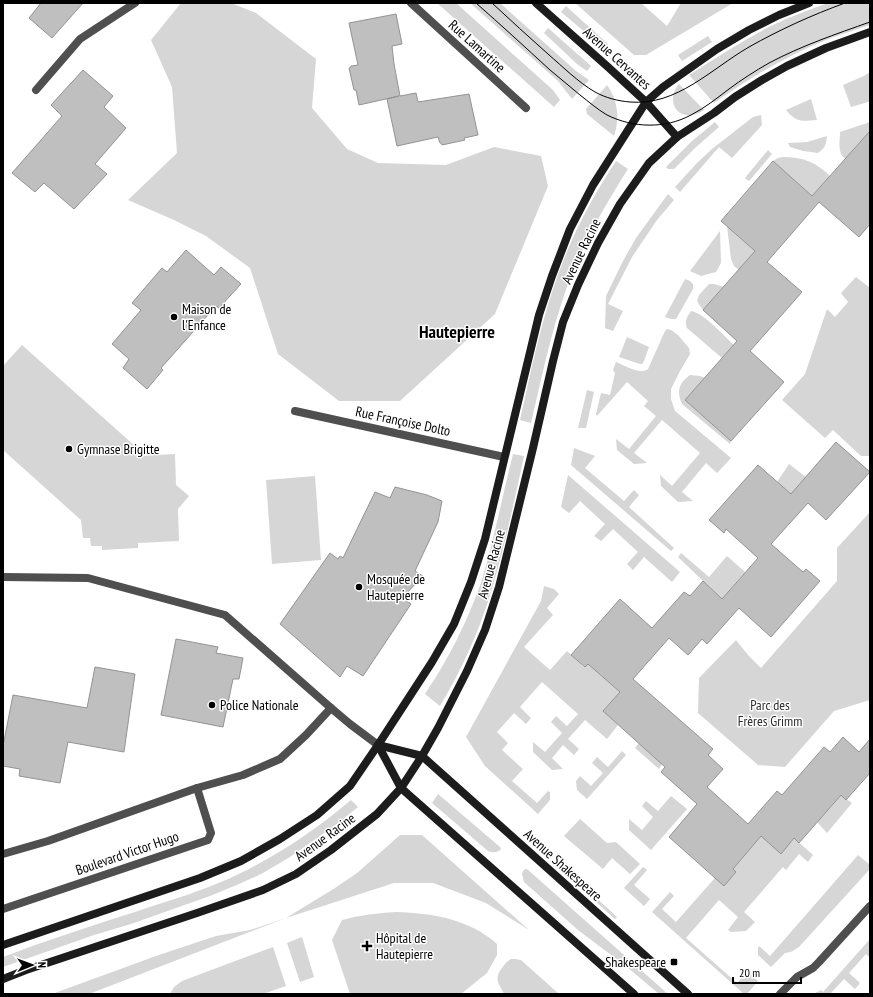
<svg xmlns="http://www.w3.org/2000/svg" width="873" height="997" font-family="'PT Sans Narrow',sans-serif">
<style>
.green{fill:#d6d6d6}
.building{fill:#bfbfbf;stroke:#939393}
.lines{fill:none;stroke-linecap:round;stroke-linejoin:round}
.street{stroke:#4f4f4f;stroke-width:8}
.secondary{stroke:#1c1c1c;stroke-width:8}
.tram{stroke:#000;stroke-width:1}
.poi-dot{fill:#000;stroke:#fff;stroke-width:1.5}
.labels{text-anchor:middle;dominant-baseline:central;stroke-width:3;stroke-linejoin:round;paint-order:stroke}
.street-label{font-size:14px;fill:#000;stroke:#fff}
.poi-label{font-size:14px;fill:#000;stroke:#fff;text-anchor:start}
.park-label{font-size:14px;fill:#2d2d2d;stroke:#fff}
.district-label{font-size:18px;font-weight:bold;fill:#000;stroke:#fff}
</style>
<rect width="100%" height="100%" fill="#fff"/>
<g class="green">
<polygon points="181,3 231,3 256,13 316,59 312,108 347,149 378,163 446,165 494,147 541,156 548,186 495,314 400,401 339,401 278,354 250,268 206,236 174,220 128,200 177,153 172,87 151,40"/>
<polygon points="437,3 456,3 553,90 560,100 554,107"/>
<polygon points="470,3 500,3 576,71 589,80 572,99 558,81"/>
<polygon points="575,3 641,3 667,26 681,3 733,3 646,55 634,55"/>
<path d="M828,3H870V25C855,30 841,34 826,40C786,56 749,78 714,103L689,75C716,58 742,41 771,26C789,17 809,10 828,3Z"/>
<polygon points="566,6 608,44 605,49 561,12"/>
<polygon points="548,28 591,66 587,71 577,64 544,33"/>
<polygon points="708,36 712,42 682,61 678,55"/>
<polygon points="870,72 870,102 868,102 851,107 843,85 864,76"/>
<path d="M679,84L704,110C681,126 663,103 679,84Z"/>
<path d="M607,85C618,100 620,119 614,136L587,114L586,109Z"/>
<path d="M811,99L817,120C801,121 797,123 786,110Z"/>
<polygon points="761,115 762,125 732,158 719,147 680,192 675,187 697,163 712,149 753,117"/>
<polygon points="715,122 719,127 696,147 674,169 668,169 666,167 692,141"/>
<path d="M870,122V141L865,137L845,159C837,152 840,142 840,132Z"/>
<path d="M827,136C826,145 825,148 818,153L803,151L790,147L788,143L807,142Z"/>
<polygon points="768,150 772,154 749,181 745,178"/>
<path d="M783,157C802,157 816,162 830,176L812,196L773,161L778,158Z"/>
<path d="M616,161L628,169C600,213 575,258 560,308C548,346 540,385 531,423L520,420C531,371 541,320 559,272C573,233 593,196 616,161Z"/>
<polygon points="668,194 674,200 657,220 632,257 608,304 623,311 613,331 605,328 606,296 623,261 636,238"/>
<polygon points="727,226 755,251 739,270 734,266 731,259"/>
<polygon points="720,231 721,263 716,272 701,276 690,271"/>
<polygon points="856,277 870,288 870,456 861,456 833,430 825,438 782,400 805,374 827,309 835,317 848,302 841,293"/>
<polygon points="685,279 690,281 693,284 693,289 676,319 671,319 665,317"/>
<polygon points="709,284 714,284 724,287 703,310 697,301 699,295"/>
<path d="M691,311C704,313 723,335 734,345L722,358L687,328C684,321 687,317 691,311Z"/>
<path d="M667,329L671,330L678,335L689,348L690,354L680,371L671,389V399L675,411L731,458L717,473L706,463L682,492L693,501L678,502L661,486L660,475L672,486L700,453L662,420L634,453L647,463L634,464L617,450L616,439L629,449L656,416L644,406L648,401L627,382L597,416L596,414L601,393L610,395L615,373L613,370L616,362C626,366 640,375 648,369L665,331Z"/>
<polygon points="627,337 649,347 644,361 642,364 640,364 619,357"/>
<polygon points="22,345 136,447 132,451 139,456 175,454 176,485 189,496 178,509 179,541 138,543 138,548 102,550 102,546 91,546 90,538 83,538 81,520 3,450 3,366"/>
<path d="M690,375L700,376L705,378L685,400L731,441L730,444L682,404C676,391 679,383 690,375Z"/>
<polygon points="587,390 594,392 586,428 578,428"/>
<polygon points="574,448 595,456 585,468 624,501 634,490 639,495 629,507 674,548 671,551 571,465"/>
<path d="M513,454L524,456C514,502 504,550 490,595C478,634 461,671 440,706L425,694C448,660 467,622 481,583C484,573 487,562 490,551C498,519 505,486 513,454Z"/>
<polygon points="789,464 806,477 791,494 777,482"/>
<polygon points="568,475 680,572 672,582 644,557 633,570 627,564 638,552 613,529 601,541 594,536 605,524 580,501 569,513 561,507"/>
<polygon points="315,476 321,560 272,564 266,480"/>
<polygon points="870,512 870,700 834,711 785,767 758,765 698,713 699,678 736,640 748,655 761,668 837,581 837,548"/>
<polygon points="681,553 709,577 727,556 745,572 722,599 678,557"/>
<polygon points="544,586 554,589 559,594 547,608 553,615 524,647 550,670 567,651 584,667 588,664 620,692 603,711 618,725 607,739 585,720 568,739 579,749 574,755 563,745 552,758 563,769 552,770 533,752 533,742 545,752 562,733 551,722 556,716 567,726 578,714 542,682 520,707 531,718 526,724 514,713 497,732 508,743 502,750 523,769 512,781 537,803 548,791 550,792 550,800 538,814 485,766 466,737 541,601"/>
<polygon points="639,743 662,764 659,769 635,748"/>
<polygon points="622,751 626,755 587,799 577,790 576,781 580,776 591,786 603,773 592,763 597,757 608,767"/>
<path d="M438,794L500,847L501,849C497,853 493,853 488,851L432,803Z"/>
<polygon points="841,795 852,803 827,833 817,822"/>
<polygon points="671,796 687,809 651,850 629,830 629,819 642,830 653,817 642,806 646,801 658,811"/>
<path d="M351,800L358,807L337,824L290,857L263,873L239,884L210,896L131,924L94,935L3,967V957C47,940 91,926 135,912C164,902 193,894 221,882C268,862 312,833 351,800Z"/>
<polygon points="580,819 607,843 616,842 640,864 630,874 612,858 603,869 564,836"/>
<polygon points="400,835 422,835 529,930 486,903 433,883 394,883 286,918 89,994 52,994 156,956 216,936 250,930 286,918 335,888 357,873"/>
<polygon points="761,836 781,853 794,838 813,855 808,862 799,854 786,870 783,867 744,912 755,922 746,931 731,932 728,930 738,917 719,900 686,938 737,983 748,971 758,981 747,994 744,994 652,912 670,892 674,896 662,909 676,922 714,879 714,877 724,885 736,872 733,869"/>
<polygon points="858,855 870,865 870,869 799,947 791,952 785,953 771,967 758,955 758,948 759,946 770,956"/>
<polygon points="643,867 647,870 634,885 650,899 644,906 624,888"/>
<polygon points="525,869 527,869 668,994 659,994 627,967 578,930 524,882 522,874 523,871"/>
<polygon points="577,880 617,917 615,919 575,883"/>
<path d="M396,912C432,913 469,919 497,944V955L487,973L461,994H350L332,940L342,920C360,915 378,913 396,912Z"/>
<polygon points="302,937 314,977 300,982 287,943"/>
<polygon points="870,939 870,958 866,954 849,973 860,983 855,989 844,979 830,994 813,994 821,990 823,992"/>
<polygon points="273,947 286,986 263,994 170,994 174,987 182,981"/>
<path d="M511,959H515L521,960L559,994H504C498,983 494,978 502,968C505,964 507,961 511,959Z"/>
</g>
<g class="building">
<polygon points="41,3 83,3 52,38 29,18"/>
<polygon points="396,14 402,44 392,46 394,64 400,96 416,93 418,102 469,94 478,135 464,138 465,140 442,145 441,143 440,143 438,137 397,146 387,99 399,96 359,105 356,90 354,90 349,68 351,67 351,66 358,65 349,23"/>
<polygon points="83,70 113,96 104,107 126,128 95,164 107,174 74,209 44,183 35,192 12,173 62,116 51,105"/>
<polygon points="870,131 870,224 859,237 819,202 767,262 802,292 750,351 784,382 731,441 685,400 737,341 703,310 755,251 721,221 773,161 812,196"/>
<polygon points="186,250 214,275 221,267 241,284 219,308 216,306 161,368 163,370 147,389 123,368 129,359 112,344 141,310 132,303 162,268 167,272"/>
<polygon points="836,442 870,472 826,520 808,503 771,544 803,572 806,569 820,581 771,637 739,608 707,644 702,639 688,655 669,638 633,679 713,749 708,755 723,769 707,787 748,824 777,791 782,795 824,747 830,752 843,737 859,752 870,739 870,773 846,800 841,795 799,843 794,838 781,854 761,836 733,869 736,872 724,886 669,837 697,804 661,772 665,767 603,711 620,692 588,664 585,667 571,655 620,599 652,628 684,592 690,596 703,581 722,599 758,558 726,529 724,533 709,520 758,465 791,494"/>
<polygon points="395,487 427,495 442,501 438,522 415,571 423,576 402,598 411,604 363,676 347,666 340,677 280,624 330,553 338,559 340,556 343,558 375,492 390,498"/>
<polygon points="176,639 218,647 216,653 243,658 239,679 233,679 223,727 161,715"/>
<polygon points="95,667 135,674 124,752 68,742 60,783 19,776 20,769 3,766 3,746 13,695 87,708"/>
</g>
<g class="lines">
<g class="street">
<polyline points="411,3 526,108"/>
<polyline points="36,90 80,39 135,3"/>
<polyline points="295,411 504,457"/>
<polyline points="3,577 88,578 225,615 331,708 350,724 378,745"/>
<polyline points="3,854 48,841 197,788 243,775 280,759 306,735 331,708"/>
<polyline points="3,909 208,840 211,833 197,788"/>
<polyline points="780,994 797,977 813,968 819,962 870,906"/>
</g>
<g class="secondary">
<polyline points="536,3 608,67 646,102 677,137"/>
<polyline points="378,745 422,756 688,994"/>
<polyline points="378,745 401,788 634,994"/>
<polyline points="3,945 200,878 241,861 280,839 317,815 350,786 378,745 432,662 454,624 471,582 485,539 539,315 552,276 570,229 593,185 646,102 663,87 717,49 749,30 779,15 809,3"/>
<polyline points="3,979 26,970 197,913 263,890 296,874 331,850 377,814 401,788 422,756 438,728 467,671 485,630 499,587 533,448 553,361 563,322 578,285 598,243 620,204 649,163 677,137 714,113 735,97 762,80 787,66 826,48 870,32"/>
</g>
<g class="tram">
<path d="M476,3C501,25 525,47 550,70C560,78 570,87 580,95C589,102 597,109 607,115C633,128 665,129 691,115C705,108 717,98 729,89C741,80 755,71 769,63C801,46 836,34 870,22"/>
<path d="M492,3C510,20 529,37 548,54C563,67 578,82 595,92C606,98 618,101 630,102C677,106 711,69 749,47C779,30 812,15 845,3"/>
</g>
</g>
<g class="poi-dot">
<circle cx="174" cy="317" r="4"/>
<circle cx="69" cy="449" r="4"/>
<circle cx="359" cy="587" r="4"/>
<circle cx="212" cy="705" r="4"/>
<path d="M365 940h4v4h4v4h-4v4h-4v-4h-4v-4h4z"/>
<rect x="670" y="958" width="8" height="8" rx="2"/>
</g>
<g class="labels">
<g class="street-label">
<text transform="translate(477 46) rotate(42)">Rue Lamartine</text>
<text transform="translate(617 58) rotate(42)">Avenue Cervantes</text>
<text transform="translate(581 251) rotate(-64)">Avenue Racine</text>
<text transform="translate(403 421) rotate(12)">Rue Françoise Dolto</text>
<text transform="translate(491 564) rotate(-75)">Avenue Racine</text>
<text transform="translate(325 837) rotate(-36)">Avenue Racine</text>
<text transform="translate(127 853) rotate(-19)">Boulevard Victor Hugo</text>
<text transform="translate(563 865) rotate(42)">Avenue Shakespeare</text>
</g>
<g class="poi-label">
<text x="182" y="309">Maison de<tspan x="182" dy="16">l'Enfance</tspan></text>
<text x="77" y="449">Gymnase Brigitte</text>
<text x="367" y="579">Mosquée de<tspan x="367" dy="16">Hautepierre</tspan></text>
<text x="220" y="705">Police Nationale</text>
<text x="376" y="938">Hôpital de<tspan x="376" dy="16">Hautepierre</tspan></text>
<text x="666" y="962" text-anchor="end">Shakespeare</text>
</g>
<g class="park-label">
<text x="770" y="705">Parc des<tspan x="770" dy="16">Frères Grimm</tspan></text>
</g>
<g class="district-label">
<text x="457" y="331">Hautepierre</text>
</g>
</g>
<rect width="873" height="997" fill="none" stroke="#000000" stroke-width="8"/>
<g transform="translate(32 965) rotate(89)" stroke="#ffffff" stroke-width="3" paint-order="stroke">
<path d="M0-3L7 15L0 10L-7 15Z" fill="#000000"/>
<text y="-6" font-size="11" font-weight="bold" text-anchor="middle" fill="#000000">N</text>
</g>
<path d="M733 977v6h68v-6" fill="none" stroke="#000000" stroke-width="2"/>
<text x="739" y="977" font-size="12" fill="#000000" stroke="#ffffff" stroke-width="3" paint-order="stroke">20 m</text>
</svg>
